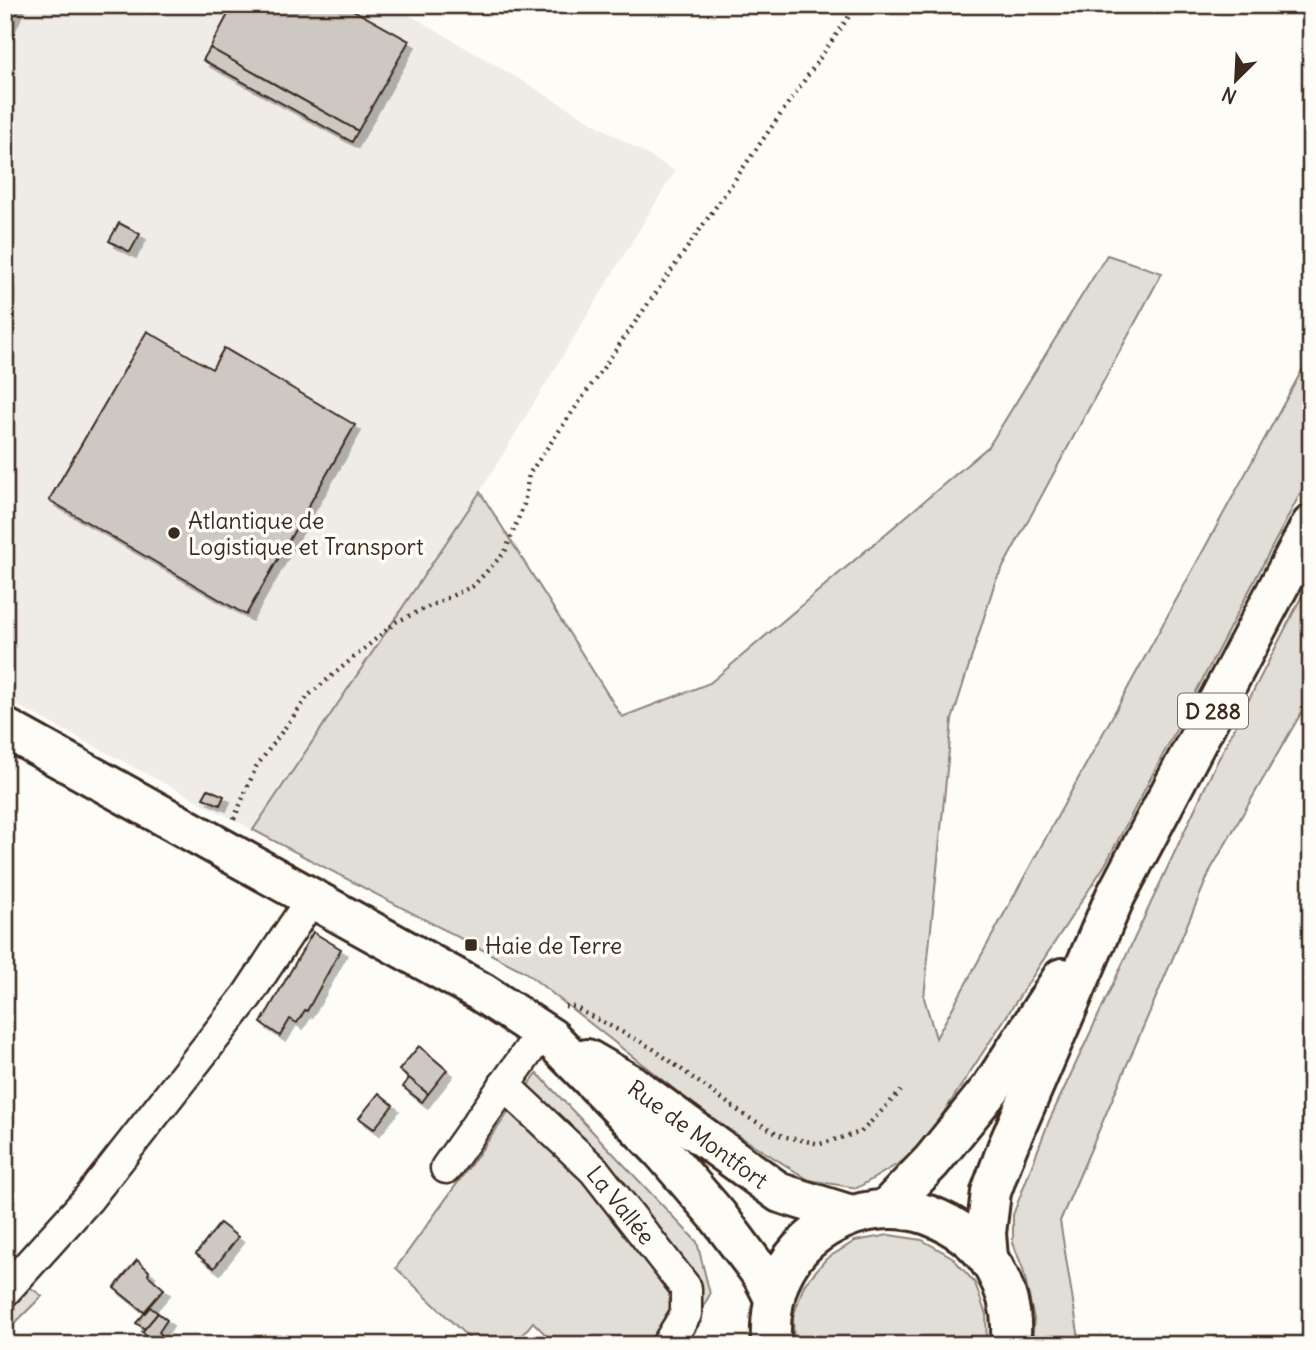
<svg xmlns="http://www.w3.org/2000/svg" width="1316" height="1350" font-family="Delius,sans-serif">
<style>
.built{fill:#efece7}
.green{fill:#e1ded7;stroke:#8e847a;stroke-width:2}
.building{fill:#cdc8c2;stroke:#3b2a1e;stroke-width:2;filter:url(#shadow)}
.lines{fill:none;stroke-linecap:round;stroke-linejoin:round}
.minor-casing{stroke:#3b2a1e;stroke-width:35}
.secondary-casing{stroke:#3b2a1e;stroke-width:44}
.primary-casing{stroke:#3b2a1e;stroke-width:44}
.path{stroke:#3b2a1e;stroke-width:4.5;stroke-dasharray:2 5;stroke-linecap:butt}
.minor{stroke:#fdfcf7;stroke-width:30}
.secondary{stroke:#fdfcf7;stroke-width:38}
.primary{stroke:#fdfcf7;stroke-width:38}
.poi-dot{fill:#3b2a1e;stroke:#fdfcf7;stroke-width:2.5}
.labels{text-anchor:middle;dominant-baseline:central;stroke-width:7;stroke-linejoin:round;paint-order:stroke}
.shield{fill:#fdfcf7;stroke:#75695f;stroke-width:2}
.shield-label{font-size:21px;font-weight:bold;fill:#3b2a1e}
.poi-label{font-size:23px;fill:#3b2a1e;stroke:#fdfcf7;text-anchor:start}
.street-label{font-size:23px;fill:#3b2a1e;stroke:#fdfcf7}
</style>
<defs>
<filter id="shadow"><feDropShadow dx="6" dy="6" stdDeviation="0" flood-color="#0004"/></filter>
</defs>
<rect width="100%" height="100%" fill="#fdfcf7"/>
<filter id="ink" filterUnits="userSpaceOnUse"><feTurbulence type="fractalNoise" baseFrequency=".0143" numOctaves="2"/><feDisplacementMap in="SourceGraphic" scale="14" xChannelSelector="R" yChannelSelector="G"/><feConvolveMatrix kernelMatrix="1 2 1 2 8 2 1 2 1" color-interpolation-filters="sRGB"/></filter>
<g filter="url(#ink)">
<polygon class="built" points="5,5 393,5 675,171 480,492 253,830 5,699"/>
<g class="green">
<polygon points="1107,255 1162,273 995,582 952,720 924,998 936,1038 1311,354 1311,473 1105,865 918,1152 857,1188 809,1180 712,1119 525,972 253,830 480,492 622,717 710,683 989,446"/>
<polygon points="1311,578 1311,696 1211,869 1060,1221 1080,1345 1032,1345 1034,1319 1023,1269 1013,1243 1013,1215 1049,1121 1214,768"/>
<polygon points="537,1073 697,1242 710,1294 683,1345 556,1345 533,1322 514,1345 476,1345 396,1268"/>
<polygon points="889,1235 922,1240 952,1257 975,1283 986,1315 987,1345 794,1345 793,1317 804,1285 826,1259 855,1241"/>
<polygon points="5,1269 42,1296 5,1333"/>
</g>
<g class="building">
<polygon points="5,5 18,5 5,33"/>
<polygon points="233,5 344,5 409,41 358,131 210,48"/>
<polygon points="210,48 358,131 352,142 203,60"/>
<polygon points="119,223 140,234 130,252 109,241"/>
<polygon points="147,331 212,369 224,348 355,425 246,615 49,500"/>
<polygon points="208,789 224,796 220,805 203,798"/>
<polygon points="313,932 341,949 307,1011 305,1010 297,1023 290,1019 280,1036 261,1023"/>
<polygon points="419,1046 447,1070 428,1094 399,1070"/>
<polygon points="409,1078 428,1094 422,1102 403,1087"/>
<polygon points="379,1093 393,1105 374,1129 359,1118"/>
<polygon points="220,1223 238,1237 214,1268 196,1254"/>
<polygon points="137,1260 149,1271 148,1275 164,1289 144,1312 114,1288"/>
<polygon points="150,1307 158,1313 145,1329 136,1323"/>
<polygon points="158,1313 167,1320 159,1332 162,1335 155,1343 142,1332"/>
</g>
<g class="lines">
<g class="minor-casing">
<g id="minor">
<polyline points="504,1085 594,1170 686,1288 686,1314 667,1345"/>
<polyline points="446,1168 542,1032"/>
<polyline points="5,1291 88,1199 247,996 312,898"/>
</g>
</g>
<g class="secondary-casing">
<g id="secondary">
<polyline points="5,728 481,992 551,1038 662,1151 717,1215 762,1275 774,1298"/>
<polyline points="587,1059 632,1085 780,1193 851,1215"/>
</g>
</g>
<g class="primary-casing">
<g id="primary">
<polyline points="886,1209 932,1161 991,1088 1062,978"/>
<polyline points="988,1258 986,1233 991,1192 1007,1148 1115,897 1311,525"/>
<path d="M771,1345C770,1321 772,1298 782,1276C807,1223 872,1197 928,1215C955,1225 979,1242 994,1268C1008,1292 1014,1317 1010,1345"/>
</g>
</g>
<g class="path">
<polyline points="234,819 256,767 309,695 396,622 473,586 505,552 524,504 529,474 857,5"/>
<polyline points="565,1006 574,1007 652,1048 744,1115 782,1136 820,1144 861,1132 901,1091"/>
</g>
<use href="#minor" class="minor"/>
<use href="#secondary" class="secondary"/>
<use href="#primary" class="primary"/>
</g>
</g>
<g class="poi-dot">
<circle cx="174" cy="533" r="7"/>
<rect x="464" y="938" width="14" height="14" rx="3.5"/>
</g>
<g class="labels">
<rect class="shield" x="1178" y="693.5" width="70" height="35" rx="5"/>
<g class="shield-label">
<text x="1213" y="711">D 288</text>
</g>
<g class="poi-label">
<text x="188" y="520">Atlantique de<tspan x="188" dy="26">Logistique et Transport</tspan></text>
<text x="485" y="945">Haie de Terre</text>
</g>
<g class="street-label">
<text transform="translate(698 1134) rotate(36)">Rue de Montfort</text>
<text transform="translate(621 1205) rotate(51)">La Vallée</text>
</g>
</g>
<rect width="1316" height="1350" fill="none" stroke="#fdfcf7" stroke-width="28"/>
<rect x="14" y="14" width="1288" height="1322" fill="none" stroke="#3b2a1e" stroke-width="2.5" filter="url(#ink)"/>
<g transform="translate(1236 80) rotate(204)" stroke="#fdfcf7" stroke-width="5" paint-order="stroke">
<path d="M0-5L12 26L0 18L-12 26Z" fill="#3b2a1e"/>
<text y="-10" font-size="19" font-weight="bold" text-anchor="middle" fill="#3b2a1e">N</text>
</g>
</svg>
